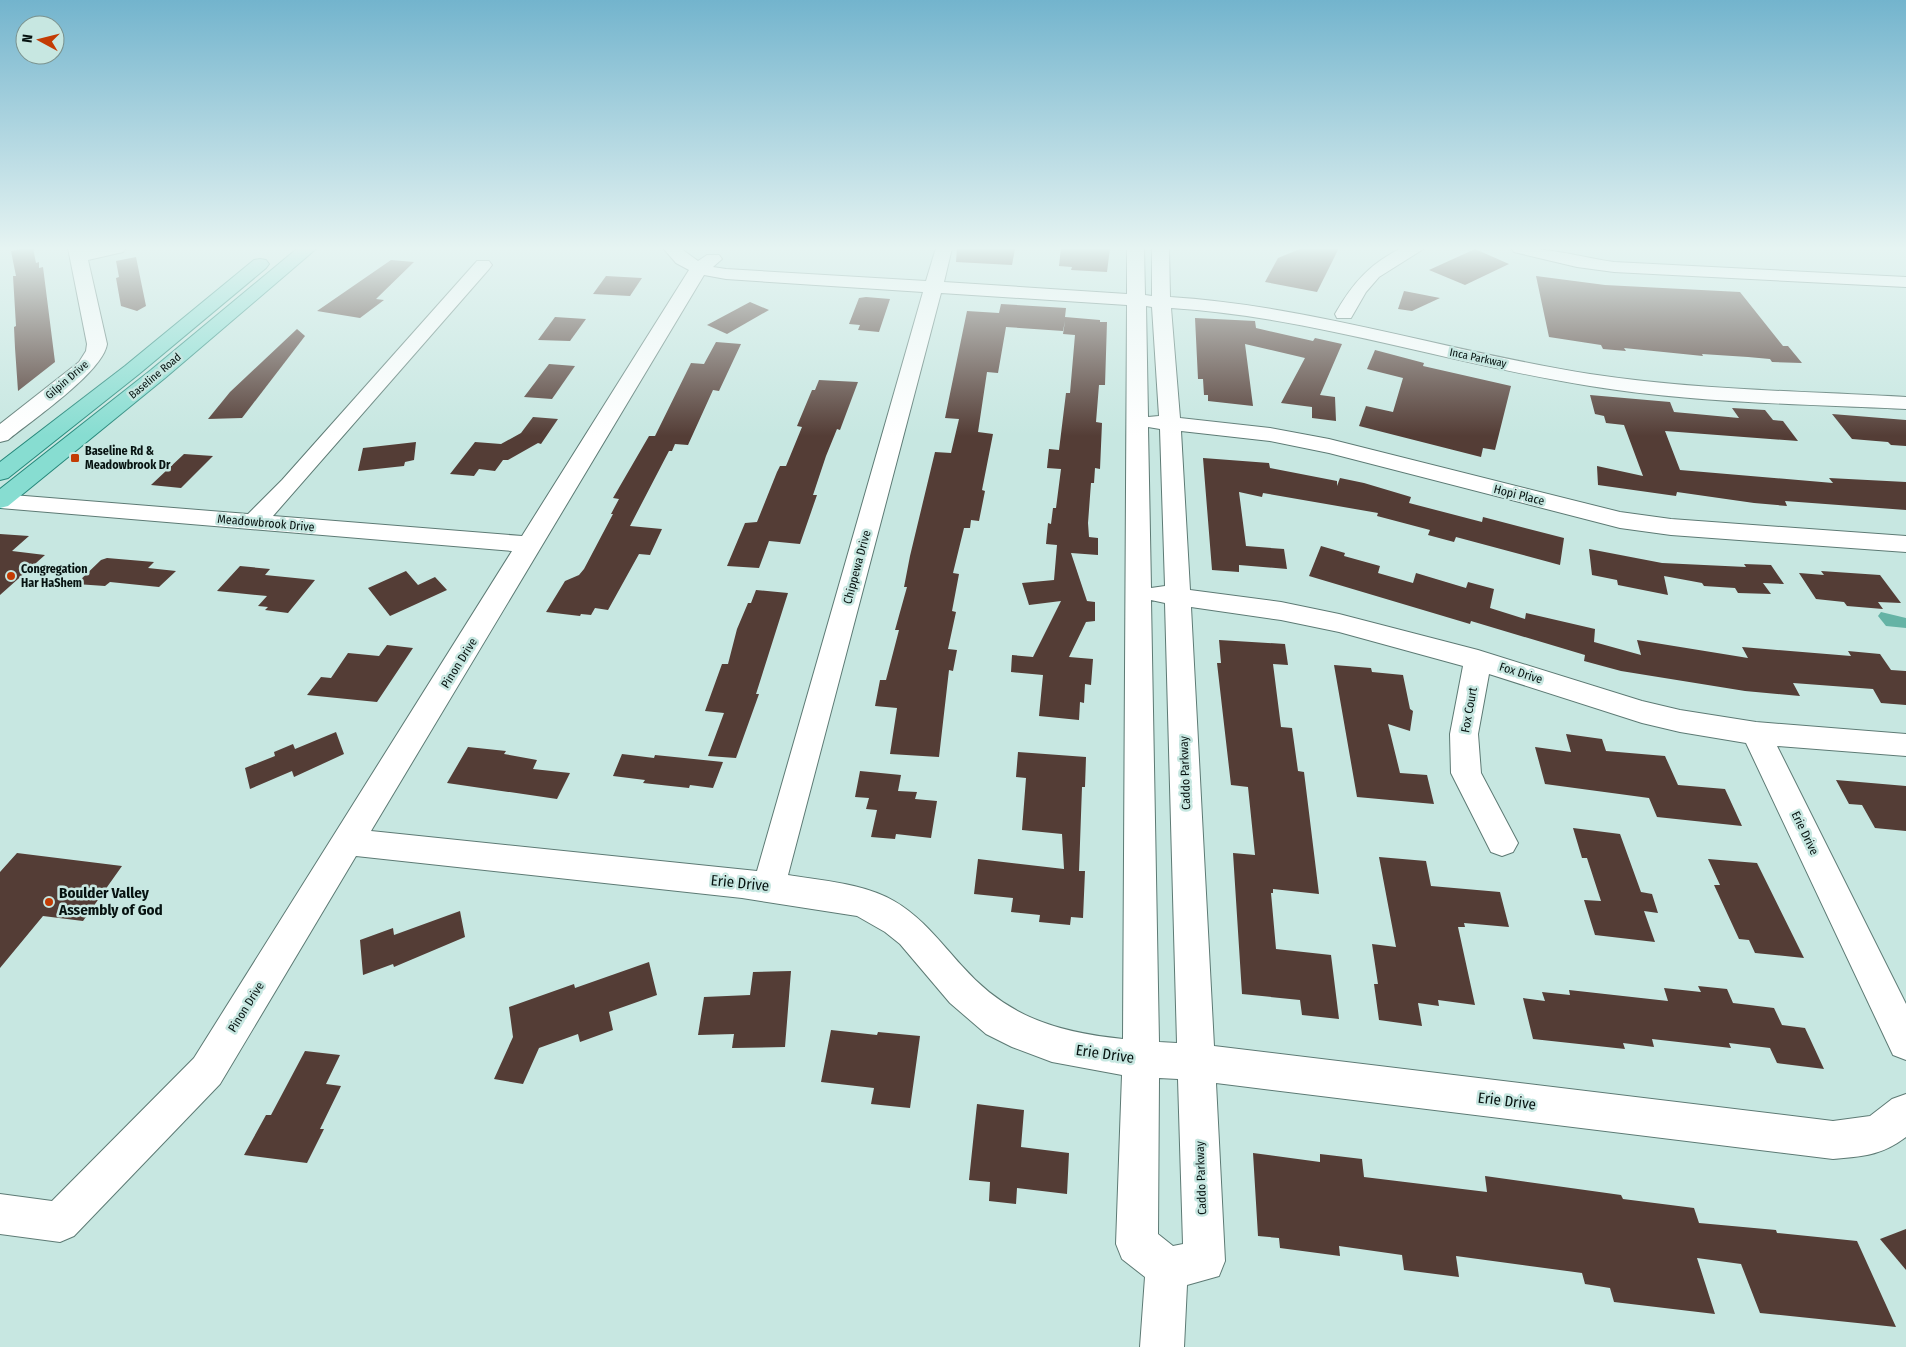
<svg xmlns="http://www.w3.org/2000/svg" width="1906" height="1347" font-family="'Fira Sans Condensed',sans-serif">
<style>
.water{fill:#65b3a5}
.building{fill:#543d36}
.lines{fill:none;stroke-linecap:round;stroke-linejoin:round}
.minor-casing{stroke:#5d7a74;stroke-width:2}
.major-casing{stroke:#26877a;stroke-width:2}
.minor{fill:#fff;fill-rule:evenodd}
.major{fill:#87ddd1;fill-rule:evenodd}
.poi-dot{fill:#c33c04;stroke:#c7e7e1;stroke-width:2}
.labels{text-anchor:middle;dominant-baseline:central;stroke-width:5;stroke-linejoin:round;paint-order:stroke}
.far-street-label{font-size:11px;fill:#071311;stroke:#c7e7e1}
.poi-label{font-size:12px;font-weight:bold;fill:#071311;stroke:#c7e7e1;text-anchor:start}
.street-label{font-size:12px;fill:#071311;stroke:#c7e7e1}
.near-street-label{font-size:15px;fill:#071311;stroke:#c7e7e1}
.near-poi-label{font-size:15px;font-weight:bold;fill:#071311;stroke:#c7e7e1;text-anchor:start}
</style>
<rect width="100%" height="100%" fill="#c7e7e1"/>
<polygon class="water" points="1881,612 1906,618 1906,628 1886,626 1878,616"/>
<g class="building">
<polygon points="26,248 33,248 36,263 39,262 39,268 43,267 55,362 18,391 15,348 14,327 16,326 13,276 16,276 11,251"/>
<polygon points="957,248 1002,248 1015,249 1012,265 956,262"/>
<polygon points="1061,248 1110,248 1107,272 1071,270 1072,267 1059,266"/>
<polygon points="1302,248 1339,248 1317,292 1265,282 1278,258"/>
<polygon points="1475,249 1509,264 1465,285 1429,270"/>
<polygon points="136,257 146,306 137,311 121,306 116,278 119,277 116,261"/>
<polygon points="391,260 414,262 376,299 384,300 360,318 317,311"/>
<polygon points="606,276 642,278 630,296 593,294"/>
<polygon points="1536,276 1605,285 1740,292 1783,346 1788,346 1802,363 1772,362 1770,359 1748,357 1702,354 1703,356 1624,348 1626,351 1603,349 1601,345 1549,337"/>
<polygon points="1404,291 1440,298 1412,311 1398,309"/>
<polygon points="866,297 890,299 879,332 858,330 860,325 849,324 859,298"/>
<polygon points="750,302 769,310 727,334 707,325"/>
<polygon points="1001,304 1066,308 1065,317 1100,320 1100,322 1107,322 1105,385 1099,385 1096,422 1102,423 1100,469 1095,468 1094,483 1091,483 1088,523 1089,537 1098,538 1098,555 1071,553 1087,601 1095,602 1095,621 1086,622 1069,657 1093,659 1091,685 1085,684 1084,703 1080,702 1079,720 1039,716 1043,675 1011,672 1012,655 1033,657 1061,601 1029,605 1022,583 1054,580 1057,545 1046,544 1048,523 1051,524 1053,508 1056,508 1061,469 1047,468 1049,449 1059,450 1066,393 1070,393 1075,335 1063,334 1065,321 1063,331 1006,327 998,373 987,372 978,432 993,434 982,490 985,491 979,521 971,520 970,528 964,528 953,573 959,574 952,611 956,612 948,649 957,650 953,671 949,670 939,757 890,754 897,708 875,706 880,680 886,680 899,630 895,630 907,587 904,587 910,556 935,452 951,453 959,419 945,418 967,311 999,313"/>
<polygon points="555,317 586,319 570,341 538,340"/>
<polygon points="1195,318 1255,321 1256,328 1313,341 1315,338 1342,344 1320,395 1335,397 1336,421 1312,418 1312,407 1281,403 1305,358 1245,344 1253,406 1208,401 1208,395 1204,395 1203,379 1198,379"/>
<polygon points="297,329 305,336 242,418 208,419 230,392"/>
<polygon points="716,342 741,344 719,391 713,390 688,445 675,444 672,451 669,451 630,526 662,529 650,555 639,554 608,610 595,608 591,615 581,614 580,616 546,612 565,581 579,575 584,569 613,514 611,514 619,499 613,498 649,436 655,436 691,363 704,364"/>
<polygon points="1375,350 1424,363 1423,366 1511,386 1495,450 1483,448 1481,457 1359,426 1366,406 1393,412 1403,378 1367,369"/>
<polygon points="549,364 575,366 552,399 524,397"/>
<polygon points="819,380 858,382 840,430 837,429 826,456 813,495 817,495 800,544 769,541 759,568 727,566 745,523 757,522 777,472 780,466 786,466 802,427 797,426 812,390 815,390"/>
<polygon points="1590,395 1670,402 1674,412 1739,418 1732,408 1765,410 1773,420 1783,421 1798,441 1665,431 1680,470 1833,483 1829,478 1906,482 1906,510 1785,501 1787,506 1754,503 1677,492 1676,496 1598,485 1597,466 1643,476 1624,425 1606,423 1604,416 1595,414"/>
<polygon points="1832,414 1906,420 1906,446 1891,445 1888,442 1852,439"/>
<polygon points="533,417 558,419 541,444 538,443 508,460 503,460 495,471 479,469 474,476 450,474 475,442 501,444 521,433"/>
<polygon points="416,442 414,460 405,462 404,466 358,471 363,448"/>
<polygon points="184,454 213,456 181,488 151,485"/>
<polygon points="1203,458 1269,463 1270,468 1337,481 1337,486 1340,478 1364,483 1411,497 1409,503 1482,522 1483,517 1564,538 1560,565 1456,537 1454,542 1428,535 1430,530 1377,516 1378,513 1263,493 1262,497 1239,492 1246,546 1284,549 1287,569 1239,565 1239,572 1212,570"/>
<polygon points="0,534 29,536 12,551 45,555 0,595"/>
<polygon points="1321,546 1345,553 1344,556 1380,566 1378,573 1413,583 1416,573 1466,588 1468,582 1494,589 1490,608 1525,619 1526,613 1595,629 1594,642 1641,655 1637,640 1748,658 1742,647 1851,656 1848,651 1880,654 1891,670 1906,671 1906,705 1881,703 1873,689 1793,683 1800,696 1745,691 1621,671 1584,661 1585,655 1471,621 1470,624 1309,576"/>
<polygon points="1589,549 1662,563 1746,567 1744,564 1771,565 1784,584 1763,583 1771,594 1738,593 1735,588 1704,586 1702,583 1664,576 1668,595 1618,585 1617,580 1592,575"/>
<polygon points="107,558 154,562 148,568 176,571 159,587 110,582 105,586 76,584 101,560"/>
<polygon points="240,566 270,569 265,575 315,580 288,613 265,610 268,607 258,606 267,596 217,591"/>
<polygon points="406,571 418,585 435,577 447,590 390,616 368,588"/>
<polygon points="1821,571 1880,575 1901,603 1878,602 1883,609 1847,606 1844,602 1816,599 1799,573 1824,575"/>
<polygon points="756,590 788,593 756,694 759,694 736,758 708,756 724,713 705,711 722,664 728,664 737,629 748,603 751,603"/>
<polygon points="1219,640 1285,644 1288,665 1273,664 1281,727 1292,728 1298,771 1304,772 1319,894 1273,889 1273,893 1271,893 1276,949 1331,955 1339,1019 1302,1015 1300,1000 1242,994 1233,853 1255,855 1248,787 1231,785 1217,663 1221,663"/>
<polygon points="387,645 413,648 377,702 307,695 321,677 331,678 348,653 379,656"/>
<polygon points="1334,665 1371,668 1372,672 1403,675 1410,709 1413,711 1410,731 1388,724 1400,773 1427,775 1434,804 1357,797"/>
<polygon points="336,732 344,754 294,777 292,771 250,789 245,768 275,756 274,752 293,744 295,749"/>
<polygon points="1566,734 1602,739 1606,751 1665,756 1678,785 1725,789 1742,826 1657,817 1649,798 1545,784 1535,747 1571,752"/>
<polygon points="468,747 506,751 504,754 537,760 533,769 570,773 557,799 447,783"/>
<polygon points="1018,752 1086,757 1085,787 1082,787 1079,871 1085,871 1083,918 1071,917 1070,925 1039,922 1040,915 1011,912 1013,898 974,894 978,859 1064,869 1062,834 1022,830 1026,778 1016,777"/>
<polygon points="622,754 654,758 655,755 723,762 713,788 690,785 689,788 643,783 645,780 613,776"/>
<polygon points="860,771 901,775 898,791 917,792 915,799 937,801 931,838 896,834 895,839 871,837 877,810 866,809 869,798 855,797"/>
<polygon points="1836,780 1906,786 1906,831 1875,828 1862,805 1849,804"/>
<polygon points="1573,828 1620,834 1641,892 1652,894 1658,913 1644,911 1655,942 1595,935 1584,900 1601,901 1587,858 1582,858"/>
<polygon points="17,853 122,866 83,921 43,916 0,968 0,872"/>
<polygon points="1379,857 1426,861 1431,886 1500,892 1509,927 1464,923 1465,927 1458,927 1475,1005 1438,1000 1439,1006 1418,1003 1422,1026 1379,1020 1374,984 1378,984 1372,944 1396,947"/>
<polygon points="1708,859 1757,863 1804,958 1755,953 1749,940 1739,939 1714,885 1720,885"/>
<polygon points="460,911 465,937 394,967 393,964 363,975 360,940 393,928 394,935"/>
<polygon points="649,962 657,995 609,1012 613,1030 580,1042 578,1034 539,1048 523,1084 494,1079 513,1037 509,1007 574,984 575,988"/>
<polygon points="791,971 785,1047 732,1048 734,1034 698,1035 704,997 750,995 753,972"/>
<polygon points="1698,986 1727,989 1733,1003 1774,1008 1782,1025 1805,1028 1824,1069 1777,1063 1770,1048 1729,1043 1731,1048 1652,1039 1654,1047 1623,1043 1625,1049 1533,1039 1523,998 1545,1001 1542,992 1570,995 1569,990 1668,1001 1664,988 1701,992"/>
<polygon points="831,1030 877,1035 878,1032 920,1036 910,1108 871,1104 874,1088 821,1082"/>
<polygon points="305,1051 340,1055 326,1084 341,1086 320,1129 324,1129 307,1163 244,1155 266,1115 271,1115"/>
<polygon points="977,1104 1024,1110 1021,1147 1069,1153 1067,1194 1017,1188 1016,1204 989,1201 990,1182 969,1180"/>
<polygon points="1253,1153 1320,1162 1320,1154 1362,1159 1364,1177 1487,1192 1485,1176 1621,1195 1623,1199 1694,1208 1699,1223 1776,1230 1777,1233 1857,1241 1896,1327 1760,1313 1741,1264 1697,1258 1715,1314 1614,1302 1610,1288 1585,1284 1582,1273 1456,1256 1459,1277 1404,1270 1402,1255 1339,1246 1340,1256 1280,1248 1279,1238 1258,1236"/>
<polygon points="1906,1229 1906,1270 1880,1239"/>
</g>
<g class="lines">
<g class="minor-casing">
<g id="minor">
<path d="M68,248H85L86,250L96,248H126L123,252L88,260L107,344C103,372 31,421 8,440L0,442V424L79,362L86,351L87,344Z"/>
<path d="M663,248H680L698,261L707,255H719L722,259L713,267L726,269L926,281L936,248H952L944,282L1127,294V248H1144L1145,295L1152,296V248H1169L1170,297C1313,306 1449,352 1590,374C1694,390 1801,391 1906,397V409C1801,404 1694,403 1590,386C1449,364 1314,317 1171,308L1180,418L1270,428L1329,439L1620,512L1671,519L1906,536V552L1671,535L1620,528L1329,453L1270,441L1181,431L1190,590L1281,602L1339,614L1478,650L1642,701L1680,710L1756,722L1906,734V756L1777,746L1906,1004V1060L1893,1055L1746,743L1680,732L1642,723L1489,674L1478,734L1481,773L1518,843L1513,852L1502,856L1491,852L1451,773L1450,734L1463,666L1339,632L1281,620L1191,607L1214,1046L1833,1121L1870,1116L1892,1099L1906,1094V1137C1881,1156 1863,1156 1833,1159L1216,1083L1225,1261L1219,1276L1187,1285L1184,1347H1140L1145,1277L1122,1259L1116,1244L1122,1075L1052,1062L1012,1047L986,1034L950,1003L900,944L885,932L857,916L742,898L356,856L220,1084L74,1236L60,1242L0,1234V1194L52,1201L194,1058L512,551L0,508V494L248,514L282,480L477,261H489L492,265L489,269L273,516L522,536L689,270L676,263ZM704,275L726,279L923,292L757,871L371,831ZM941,293L1127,305L1123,1039C1056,1032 1007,1017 962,966C941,943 922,917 894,901C863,883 823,881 788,875ZM1146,306L1152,307L1159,416L1148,417ZM1148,427L1160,429L1165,586L1151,588ZM1151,600L1165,603L1177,1043L1159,1042ZM1159,1078L1178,1079L1183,1244L1173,1246L1158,1234Z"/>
<path d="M1402,248H1425L1379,277L1366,292L1351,318H1337L1335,314C1352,284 1370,263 1402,248Z"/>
<path d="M1511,248C1546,247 1580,257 1614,262L1906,277V287L1614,272L1577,267L1514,252Z"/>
</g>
</g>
<g class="major-casing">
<g id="major">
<polygon points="298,248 317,248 165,378 8,506 0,508 0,489 151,370"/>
<polygon points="260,259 266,260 269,264 266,268 139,374 8,478 0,480 0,462 125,366 254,260"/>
</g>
</g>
<use href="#minor" class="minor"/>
<use href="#major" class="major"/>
</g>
<linearGradient id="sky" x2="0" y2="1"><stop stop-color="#73b4cd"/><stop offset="0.57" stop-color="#e6f4f2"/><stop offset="1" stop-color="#e6f4f2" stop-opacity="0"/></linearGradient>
<rect width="1906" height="436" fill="url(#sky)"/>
<g class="poi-dot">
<rect x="70" y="453" width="10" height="10" rx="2.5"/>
<circle cx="11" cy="576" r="5"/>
<circle cx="49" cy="902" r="5"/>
</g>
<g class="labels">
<g class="far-street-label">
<text transform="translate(1478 358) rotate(12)">Inca Parkway</text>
<text transform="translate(155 376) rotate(-40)">Baseline Road</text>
<text transform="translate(67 380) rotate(-41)">Gilpin Drive</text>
</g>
<g class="poi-label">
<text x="85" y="451">Baseline Rd &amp;<tspan x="85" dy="14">Meadowbrook Dr</tspan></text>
<text x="21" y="569">Congregation<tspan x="21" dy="14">Har HaShem</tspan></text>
</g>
<g class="street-label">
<text transform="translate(1519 495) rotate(14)">Hopi Place</text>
<text transform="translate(266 523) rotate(5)">Meadowbrook Drive</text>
<text transform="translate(857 567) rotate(-75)">Chippewa Drive</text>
<text transform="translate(459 663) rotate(-58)">Pinon Drive</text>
<text transform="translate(1521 673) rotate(18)">Fox Drive</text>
<text transform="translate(1469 710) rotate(-80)">Fox Court</text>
<text transform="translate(1185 773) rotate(-92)">Caddo Parkway</text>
<text transform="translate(1805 833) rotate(64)">Erie Drive</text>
<text transform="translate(246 1007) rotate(-58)">Pinon Drive</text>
<text transform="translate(1201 1178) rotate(-92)">Caddo Parkway</text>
</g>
<g class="near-street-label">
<text transform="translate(740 883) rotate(6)">Erie Drive</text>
<text transform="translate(1105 1054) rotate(8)">Erie Drive</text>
<text transform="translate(1507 1101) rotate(7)">Erie Drive</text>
</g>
<g class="near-poi-label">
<text x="59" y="893">Boulder Valley<tspan x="59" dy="17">Assembly of God</tspan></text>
</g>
</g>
<g transform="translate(40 40) rotate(277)"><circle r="24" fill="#c7e7e1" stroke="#7a928e"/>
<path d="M0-4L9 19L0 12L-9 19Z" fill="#c33c04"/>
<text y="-8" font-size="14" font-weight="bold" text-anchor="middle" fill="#071311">N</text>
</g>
</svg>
